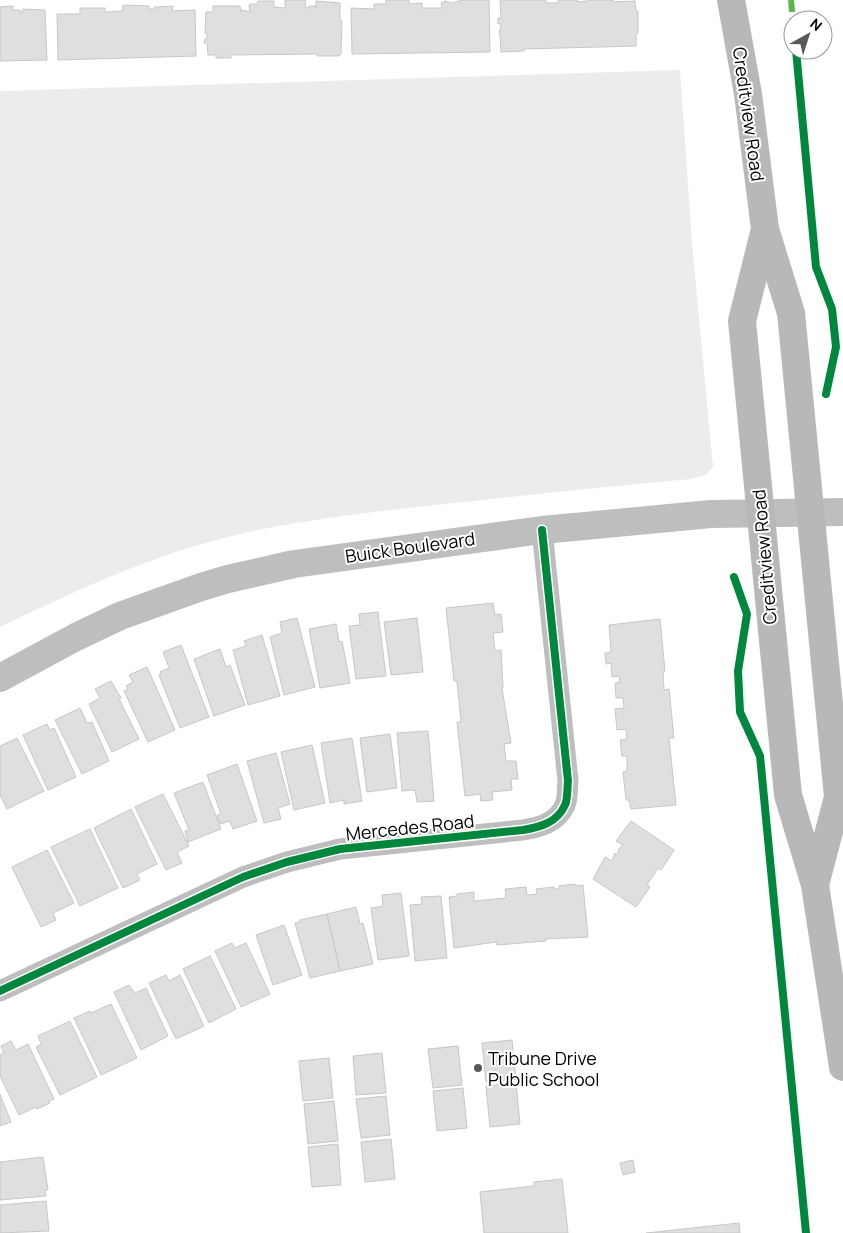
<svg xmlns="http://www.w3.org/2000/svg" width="843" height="1233" font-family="Manrope,sans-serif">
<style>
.green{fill:#ececec}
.building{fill:#dfdfdf;stroke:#c7c7c7}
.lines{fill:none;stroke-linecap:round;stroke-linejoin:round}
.minor{stroke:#bebebe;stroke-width:21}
.tertiary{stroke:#bebebe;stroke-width:28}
.secondary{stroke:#b8b8b8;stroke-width:28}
.quiet{stroke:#58b947;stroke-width:6;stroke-dasharray:12 6;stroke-linecap:butt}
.cycleway-casing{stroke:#fff;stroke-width:11}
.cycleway{stroke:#00873e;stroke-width:8}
.poi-dot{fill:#595959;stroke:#fff;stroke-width:2}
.labels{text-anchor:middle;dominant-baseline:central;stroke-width:4;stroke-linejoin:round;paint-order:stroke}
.street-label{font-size:18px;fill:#000;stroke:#fff}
.poi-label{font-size:18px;fill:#000;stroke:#fff;text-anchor:start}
</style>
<rect width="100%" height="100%" fill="#fff"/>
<path class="green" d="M680,70L692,243L713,467L706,475L691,479C600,487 509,497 417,507C350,515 282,522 216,540C141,560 71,593 0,627V91Z"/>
<g class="building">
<polygon points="285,0 305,0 306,8 308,8 309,6 315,6 316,8 316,1 340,3 340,21 342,21 341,54 339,56 317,56 317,54 231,55 231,58 216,58 216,55 208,55 207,43 204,43 205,39 207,38 207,33 205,33 206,12 213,12 213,6 240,6 241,12 242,10 250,12 249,5 251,4 257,4 258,1 274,1 274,7 285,8"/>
<polygon points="386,0 409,0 409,4 422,3 422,8 442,8 441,3 445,1 452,3 463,0 489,0 490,52 352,54 351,8 374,9 374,4 386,4"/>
<polygon points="500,0 546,0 546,3 558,3 558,0 577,0 577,2 587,1 587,0 613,0 613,2 635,1 636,11 638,11 638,33 636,34 636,46 524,49 524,51 501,52 500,34 499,34 501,24 498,24 498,18 501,18"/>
<polygon points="123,5 149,6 149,9 155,9 154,7 173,6 172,11 195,10 196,56 58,60 57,14 80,14 80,8 105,8 105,12 123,11"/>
<polygon points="13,6 13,10 20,10 20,12 23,12 23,9 45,10 47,60 0,61 0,7"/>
<polygon points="493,603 495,615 501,614 503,632 493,633 495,651 501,650 503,688 502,688 511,743 504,744 506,761 516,761 518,779 511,779 512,790 492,792 493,800 481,801 480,794 465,796 457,722 461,722 457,681 454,681 446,608"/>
<polygon points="378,612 386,676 356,679 349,626 360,625 359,614"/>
<polygon points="297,618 315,687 284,695 270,637 282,633 280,622"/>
<polygon points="417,618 423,672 391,675 384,622"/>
<polygon points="660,619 665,671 663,672 664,690 669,689 674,738 669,738 676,805 631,809 629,800 626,800 623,772 627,771 627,756 622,756 620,740 627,739 626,729 617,730 615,709 624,708 623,698 616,698 615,683 620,682 619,676 612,677 611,663 606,664 605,653 611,652 609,625"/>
<polygon points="336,624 339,642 342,641 350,683 320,688 309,629"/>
<polygon points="262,635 280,696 248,705 233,650 246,646 244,641"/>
<polygon points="181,645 209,717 180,728 159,675 161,674 160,672 169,668 163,652"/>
<polygon points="220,649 226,667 230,665 245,705 214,716 194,659"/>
<polygon points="147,667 175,730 148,742 124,691 128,689 126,686 133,682 129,675"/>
<polygon points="111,681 121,698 119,699 139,739 112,752 89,704 100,698 95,689"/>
<polygon points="80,708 87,723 92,722 109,761 82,774 55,720"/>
<polygon points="47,724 50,730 54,728 76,777 48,790 23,735"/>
<polygon points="428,731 434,801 417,802 415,790 402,791 397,733"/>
<polygon points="390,734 397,788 367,792 360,738"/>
<polygon points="17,738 44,791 7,809 0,795 0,746"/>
<polygon points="352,738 362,801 344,804 344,800 330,803 321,743"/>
<polygon points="312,745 325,803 294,810 281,752"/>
<polygon points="276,753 290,804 278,808 281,819 264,823 247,761"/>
<polygon points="237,764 257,821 233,829 230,821 220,824 217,815 221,814 207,775"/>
<polygon points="203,782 221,829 188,842 185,831 189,830 174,793"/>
<polygon points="163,794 189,846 177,852 182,863 166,870 135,807"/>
<polygon points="131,809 157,864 137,874 140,880 123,888 94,828"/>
<polygon points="631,821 674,850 661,870 658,868 647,885 650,887 636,907 593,879 605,857 612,861 615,853 616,855 619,851 618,850 623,845 616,841"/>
<polygon points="90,829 118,888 80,906 51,847"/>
<polygon points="47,850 74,903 53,913 56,920 41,927 12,867"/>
<polygon points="575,884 575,886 583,885 588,937 545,939 546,941 497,945 496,942 454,948 449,897 457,896 457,894 474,892 474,901 506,898 505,889 526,887 527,895 537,894 536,889 554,887 554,889 559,889 559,886"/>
<polygon points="401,893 409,956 378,960 371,908 383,906 382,895"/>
<polygon points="441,896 447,958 415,961 410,905 422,904 421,897"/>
<polygon points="356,907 360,924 363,923 373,964 340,971 327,914"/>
<polygon points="327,914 340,971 310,978 295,923 300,922 300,920"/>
<polygon points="284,925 302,975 273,985 256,935"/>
<polygon points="232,943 235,948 246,943 270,994 241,1007 215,951"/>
<polygon points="210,956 236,1009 209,1023 183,969"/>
<polygon points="166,975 169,981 180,975 204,1026 176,1039 149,983"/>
<polygon points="129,985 135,993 146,988 168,1036 141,1050 114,992"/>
<polygon points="111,1004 137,1058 101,1075 74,1018 90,1011 91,1013"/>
<polygon points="70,1021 97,1077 60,1095 36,1047 41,1044 38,1036"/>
<polygon points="512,1040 516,1079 486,1082 482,1043"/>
<polygon points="11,1041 16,1050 28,1044 54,1099 49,1101 50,1103 37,1109 36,1107 19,1115 0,1076 0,1055 4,1053 1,1046"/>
<polygon points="458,1046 462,1085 433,1088 428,1049"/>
<polygon points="382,1053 386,1093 356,1095 353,1056"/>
<polygon points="329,1058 333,1098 303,1101 299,1061"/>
<polygon points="516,1083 520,1124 490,1127 486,1086"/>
<polygon points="463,1088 467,1128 437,1131 433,1091"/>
<polygon points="0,1094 11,1122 0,1126"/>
<polygon points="386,1096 390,1135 361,1138 356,1099"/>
<polygon points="334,1101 338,1141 308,1144 304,1104"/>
<polygon points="391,1139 395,1179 365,1182 361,1142"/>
<polygon points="338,1144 341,1185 312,1187 308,1147"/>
<polygon points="43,1157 48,1190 45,1190 46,1196 0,1200 0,1162"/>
<polygon points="633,1160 635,1172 623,1175 620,1163"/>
<polygon points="562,1179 568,1233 484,1233 480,1192 534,1186 534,1182"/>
<polygon points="46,1201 49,1231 0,1233 0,1205"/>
<polygon points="739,1223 740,1233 646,1233"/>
</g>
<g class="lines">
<path class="minor" d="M0,991L243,877L287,862L340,849L523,830C540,827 557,823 565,805C568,799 567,789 568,781L542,530"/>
<polyline class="tertiary" points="0,678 76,637 120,616 201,587 228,579 294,564 542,530 711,514 843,512"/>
<g class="secondary">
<polyline points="731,0 748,94 765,229 791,313 838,797 815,885"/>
<polyline points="765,229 742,321 788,795 815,885 843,1067"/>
</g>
<polyline class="quiet" points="791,0 793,22"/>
<g class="cycleway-casing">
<g id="cycleway">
<polyline points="796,50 816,267 832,309 836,347 826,394"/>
<polyline points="734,577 747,614 738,671 740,712 760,756 806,1233"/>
<path d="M0,991L243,877L287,862L340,849L523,830C540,827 557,823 565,805C568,799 567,789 568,781L542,530"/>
</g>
</g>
<use href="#cycleway" class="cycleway"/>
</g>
<circle class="poi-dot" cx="478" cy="1068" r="5"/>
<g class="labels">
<g class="street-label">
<text transform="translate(749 114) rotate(82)">Creditview Road</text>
<text transform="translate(410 547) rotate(-8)">Buick Boulevard</text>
<text transform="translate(764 557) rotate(-95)">Creditview Road</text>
<text transform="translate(410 827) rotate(-6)">Mercedes Road</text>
</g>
<g class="poi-label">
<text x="488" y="1058">Tribune Drive<tspan x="488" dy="21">Public School</tspan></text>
</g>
</g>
<g transform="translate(808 35) rotate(39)"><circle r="24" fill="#ffffff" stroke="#999999"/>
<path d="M0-4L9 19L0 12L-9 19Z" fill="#595959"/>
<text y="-8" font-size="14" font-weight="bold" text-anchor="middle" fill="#000000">N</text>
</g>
</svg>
